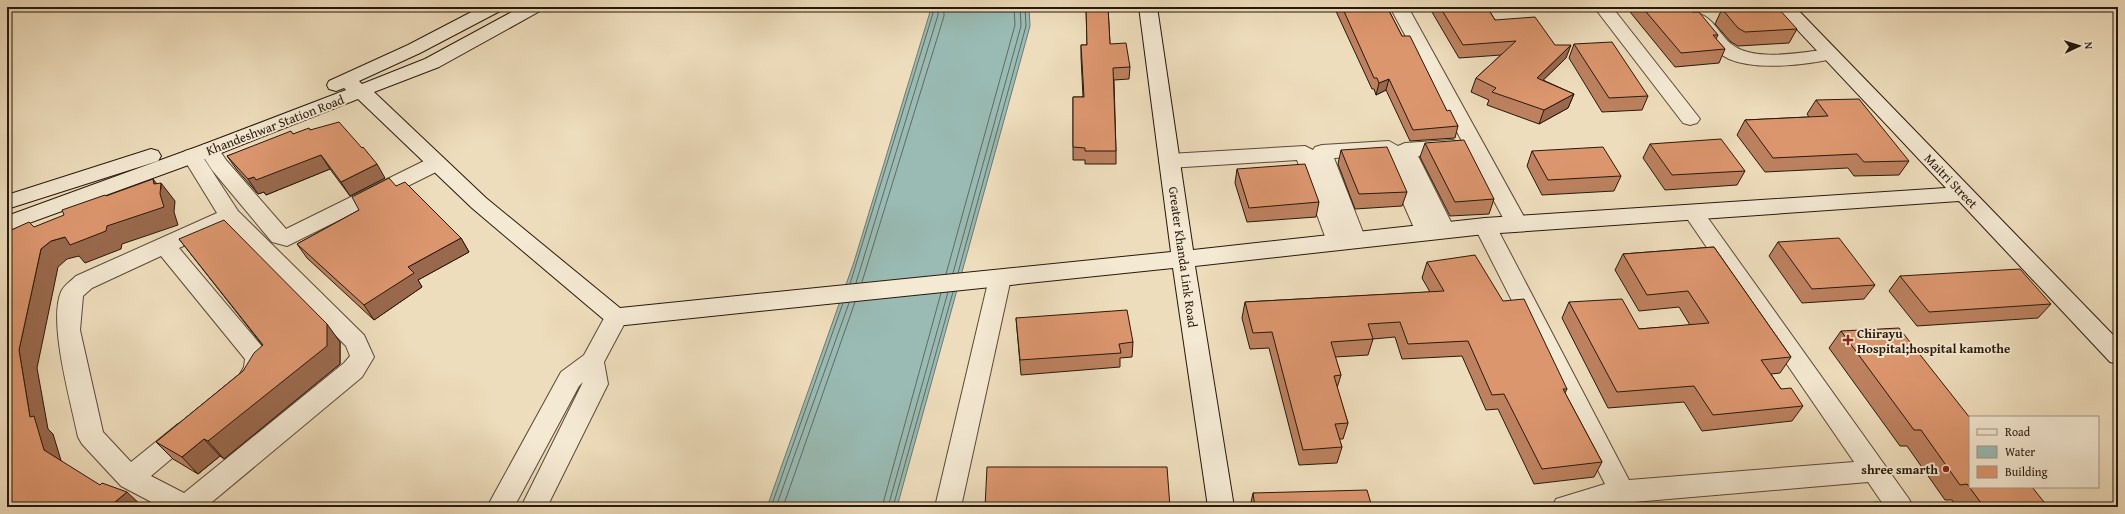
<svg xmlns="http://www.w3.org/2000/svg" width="2125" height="514" font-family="'Gentium Book Plus',serif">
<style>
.water{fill:#99bbb4;stroke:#6c7a70}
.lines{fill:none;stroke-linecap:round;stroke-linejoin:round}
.shore{stroke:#606a5f;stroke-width:1}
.street-casing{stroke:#5a4936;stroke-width:2}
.secondary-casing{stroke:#28180a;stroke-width:2}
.street{fill:#f4e9d3;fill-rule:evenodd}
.secondary{fill:#f4e9d3;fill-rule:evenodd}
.wall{fill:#bd815f;stroke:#28180a}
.shaded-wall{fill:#9a694d;stroke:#28180a}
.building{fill:#dc966e;stroke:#28180a}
.poi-dot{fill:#8f2418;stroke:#f4e9d3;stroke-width:1.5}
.labels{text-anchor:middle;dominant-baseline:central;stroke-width:4;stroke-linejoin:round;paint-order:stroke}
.street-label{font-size:13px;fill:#28180a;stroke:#f4e9d3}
.poi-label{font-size:13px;font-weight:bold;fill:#28180a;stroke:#f4e9d3;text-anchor:start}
</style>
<rect width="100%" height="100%" fill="#eeddbc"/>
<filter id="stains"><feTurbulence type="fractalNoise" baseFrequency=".005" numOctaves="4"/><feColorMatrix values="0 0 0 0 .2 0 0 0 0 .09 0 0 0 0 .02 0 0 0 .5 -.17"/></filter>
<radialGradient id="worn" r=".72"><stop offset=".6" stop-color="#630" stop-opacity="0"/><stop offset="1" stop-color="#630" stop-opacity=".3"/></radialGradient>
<polygon class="water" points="929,7 1029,7 1030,26 897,507 767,507 854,262 930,12"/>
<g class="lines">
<g class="shore">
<polyline points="953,273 1021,26 1020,7"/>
<polyline points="958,273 1026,26 1025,7"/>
<polyline points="946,274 1015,25 1014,7"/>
<polyline points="862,282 944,16 944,7"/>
<polyline points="856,283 938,15 938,7"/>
<polyline points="850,284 933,13 933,7"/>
<polyline points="771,507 843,303"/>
<polyline points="776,507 849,303"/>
<polyline points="783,507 855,302"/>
<polyline points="882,507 941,293"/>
<polyline points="888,507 948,292"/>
<polyline points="893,507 953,292"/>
</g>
<g class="street-casing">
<g id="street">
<polygon points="1390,7 1408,7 1528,224 1525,229 1517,231 1509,229"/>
<polygon points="1594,7 1612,7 1697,115 1700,119 1697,123 1690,125 1683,123"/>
<path d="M1699,14C1712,17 1720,34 1730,43C1753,63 1802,52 1830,49L1836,50L1839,54L1836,58C1807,65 1757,71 1729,59C1713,52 1700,33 1690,19L1693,15Z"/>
<polygon points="1452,140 1459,142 1462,147 1459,152 1418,156 1455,230 1452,235 1444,238 1436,234 1434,237 1426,240 1418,237 1382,155 1334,158 1366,240 1363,245 1355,248 1347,245 1346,247 1338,250 1330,247 1327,242 1297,160 1169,168 1162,166 1159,161 1162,156 1169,154 1305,146 1313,150 1315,147 1322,145 1389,141 1398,146 1405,143"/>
<polygon points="209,143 216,145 226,160 286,229 428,159 435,157 442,159 445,164 442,169 287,246 272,242 212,170 199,150 202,145"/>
<path d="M192,149L199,151L238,211L364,335L374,357L362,377L206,507H161L121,486L82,444L78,437C71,402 48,323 61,292C64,285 71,281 76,276L217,213L182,156L185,151ZM227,226L346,346L350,356L344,363L184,493L151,476L196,438L200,431L196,424L187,421L178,424L131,462L103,432L80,330L83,296L92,288L161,256L245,359L244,367L237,379L240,386C262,393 275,368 265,350L179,248Z"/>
<polygon points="1693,205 1700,207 1909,499 1913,507 1885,507 1868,482 1622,503 1606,507 1552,507 1556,499 1605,484 1474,226 1477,221 1485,218 1493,221 1496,226 1629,480 1854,462 1686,217 1682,212 1686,207"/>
<polygon points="1000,270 1008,272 1011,278 961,507 935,507 989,278 992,272"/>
<polygon points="616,308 624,311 628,317 604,362 608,384 547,507 521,507 583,382 579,386 514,507 487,507 561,372 584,355 608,311"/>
</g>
</g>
<g class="secondary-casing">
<g id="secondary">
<polygon points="481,7 503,7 500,11 420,53 359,81 362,84 425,59 521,7 543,7 540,11 439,67 374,92 486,198 620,308 1171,252 1139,7 1157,7 1193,250 1485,218 1946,188 1776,7 1795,7 2118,340 2118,364 2110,362 1959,201 1485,234 1195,266 1234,507 1208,507 1173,268 616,326 608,323 472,208 358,99 216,155 7,231 7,216 202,145 346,90 344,88 336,91 329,89 327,85 329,81 408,45"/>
<polygon points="151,149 158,151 161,156 158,161 7,209 7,195"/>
</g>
</g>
<use href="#street" class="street"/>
<use href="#secondary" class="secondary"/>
</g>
<g class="wall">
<polygon points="1086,7 1108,7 1110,44 1130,67 1129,79 1114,80 1116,151 1116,164 1085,164 1085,160 1073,160 1073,97 1083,97 1081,57 1081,45 1087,45"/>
<polygon points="1334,7 1387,7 1402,36 1447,111 1458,126 1455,138 1410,141 1386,90 1376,95 1374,89 1372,89"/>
<polygon points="1429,7 1487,7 1495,20 1555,45 1566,58 1543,80 1574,94 1568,108 1539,124 1487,105 1489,100 1471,92 1476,78 1501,55 1459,58"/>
<polygon points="1626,7 1688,7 1692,12 1718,35 1716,39 1725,49 1719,63 1675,67"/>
<polygon points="1722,9 1797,29 1789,43 1738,46 1731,42 1715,24"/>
<polygon points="1574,44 1648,96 1642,110 1602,112 1569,58"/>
<polygon points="1816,100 1909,161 1899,175 1854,176 1848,168 1765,172 1737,135 1745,120 1809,117 1807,114"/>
<polygon points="311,130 385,178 350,196 330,169 266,195 264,192 258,194 237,170 227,156 293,134"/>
<polygon points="1425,143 1494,199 1489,214 1450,216 1420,157"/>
<polygon points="1650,144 1745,171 1737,185 1665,190 1643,158"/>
<polygon points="1341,150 1407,192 1402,206 1355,209 1338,164"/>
<polygon points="1532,151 1621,176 1614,191 1542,195 1527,166"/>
<polygon points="1237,169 1319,202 1316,217 1247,222 1235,183"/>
<polygon points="396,186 461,238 469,252 418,280 422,287 374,320 307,258 297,244 359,210"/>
<polygon points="179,239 340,342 340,364 224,459 220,456 198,474 173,459 156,442 243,371 263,346"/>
<polygon points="1778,242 1875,285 1864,299 1802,303 1769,256"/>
<polygon points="1714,247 1791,357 1780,373 1771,374 1781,389 1803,406 1792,421 1702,431 1684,402 1608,408 1562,318 1569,302 1639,329 1690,325 1679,307 1639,311 1615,270 1623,254"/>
<polygon points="1427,262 1503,301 1567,389 1565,393 1602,462 1594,477 1534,484 1498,409 1486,410 1462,356 1402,359 1395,337 1373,339 1368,355 1335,357 1341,375 1337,388 1348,423 1343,439 1339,439 1342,447 1337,463 1299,465 1269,348 1250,349 1242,318 1245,302 1430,292 1422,278"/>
<polygon points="1900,276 2051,304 2038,318 1917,326 1889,291"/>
<polygon points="1016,318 1133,342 1132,357 1120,358 1120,367 1021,375"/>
<polygon points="1841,331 1970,487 2048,507 1957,507 1952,500 1945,500 1907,446 1900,446 1829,348"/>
<polygon points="1253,493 1372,507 1250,507"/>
</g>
<g class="shaded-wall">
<polygon points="1571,45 1566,58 1532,91 1537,78"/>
<polygon points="1389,79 1386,90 1376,95 1379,83"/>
<polygon points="1574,94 1568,108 1539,124 1544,110"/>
<polygon points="321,155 330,169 266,195 264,192 258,194 248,179"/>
<polygon points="377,164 385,178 350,196 341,182"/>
<polygon points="153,179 161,189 161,183 175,201 174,212 178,225 122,244 121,249 85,263 79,256 67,259 58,267 37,368 48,429 53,434 63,467 44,450 30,417 19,350 41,249 51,241 107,226 154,184"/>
<polygon points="461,238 469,252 418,280 422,287 374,320 364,305 408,267"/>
<polygon points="327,324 340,342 340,364 224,459 208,441"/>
<polygon points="204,439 220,456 198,474 182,457"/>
<polygon points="127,492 143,507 109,507"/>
</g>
<g class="building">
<polygon points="1086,7 1108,7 1110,44 1126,43 1130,67 1113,68 1116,151 1085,151 1085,148 1073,147 1073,97 1084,97 1081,45 1087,45"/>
<polygon points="1342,7 1387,7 1402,36 1410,36 1447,111 1450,110 1458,126 1413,130 1389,79 1379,83 1377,78 1374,78"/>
<polygon points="1440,7 1487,7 1495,20 1535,17 1555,45 1571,45 1537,78 1574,94 1544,110 1492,92 1496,88 1476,78 1516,41 1463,45"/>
<polygon points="1642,7 1688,7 1692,12 1699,12 1718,35 1713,35 1725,49 1681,53"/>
<polygon points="1762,7 1777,7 1797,29 1745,32 1738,28 1722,9"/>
<polygon points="1612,42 1648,96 1609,98 1574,44"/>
<polygon points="1859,99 1909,161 1864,162 1857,154 1773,158 1745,120 1828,116 1816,100"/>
<polygon points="339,122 362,148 363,147 377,164 341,182 321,155 256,180 254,177 248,179 227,156 291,131 293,134 309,128 310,130"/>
<polygon points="1721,139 1745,171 1672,175 1650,144"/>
<polygon points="1464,140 1494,199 1455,202 1425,143"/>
<polygon points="1387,147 1407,192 1359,194 1341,150"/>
<polygon points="1603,147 1621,176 1548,180 1532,151"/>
<polygon points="1305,164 1319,202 1249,208 1237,169"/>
<polygon points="389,178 396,186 405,182 461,238 408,267 414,273 364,305 297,244 359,210 352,197"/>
<polygon points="153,179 154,184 161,183 160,194 164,207 107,226 106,231 70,245 65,237 51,241 41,249 19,350 30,417 34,416 44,450 100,485 102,483 127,492 109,507 7,507 7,232 29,222 34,227 64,215 62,210 105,195 106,196"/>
<polygon points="224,220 327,324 327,346 208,441 204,439 182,457 156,442 243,371 254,353 263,345 179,239"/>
<polygon points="1839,238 1875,285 1812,289 1778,242"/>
<polygon points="1714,247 1791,357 1761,360 1781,389 1791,388 1803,406 1713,415 1694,386 1617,392 1569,302 1622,299 1639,329 1709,323 1688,291 1647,295 1623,254"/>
<polygon points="1475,255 1503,301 1524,299 1567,389 1563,389 1602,462 1542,469 1504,394 1492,395 1468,341 1408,344 1400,322 1368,324 1373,339 1331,342 1341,375 1334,376 1348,423 1335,424 1342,447 1303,450 1272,332 1253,333 1245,302 1444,291 1427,262"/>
<polygon points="2020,269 2051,304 1929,312 1900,276"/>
<polygon points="1127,310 1133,342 1119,344 1121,353 1020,360 1016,318"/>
<polygon points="1899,328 1970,418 1970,487 2032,487 2048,507 1984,507 1967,484 1960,485 1921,430 1914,430 1841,331"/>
<polygon points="987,467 1167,467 1170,507 985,507"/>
<polygon points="1367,490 1372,507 1255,507 1253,493"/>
<polygon points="1878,502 1881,507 1820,507"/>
</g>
<g class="poi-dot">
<path d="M1846 334h4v4h4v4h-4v4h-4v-4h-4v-4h4z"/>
<circle cx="1946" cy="469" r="4"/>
</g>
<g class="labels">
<g class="street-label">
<text transform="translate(275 125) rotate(-21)">Khandeshwar Station Road</text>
<text transform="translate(1951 181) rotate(46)">Maitri Street</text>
<text transform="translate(1183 257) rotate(82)">Greater Khanda Link Road</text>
</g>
<g class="poi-label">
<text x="1857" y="333">Chirayu<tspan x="1857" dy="15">Hospital;hospital kamothe</tspan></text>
<text x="1938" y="469" text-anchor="end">shree smarth</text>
</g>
</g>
<rect width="2125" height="514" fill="none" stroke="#eeddbc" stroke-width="24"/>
<rect x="8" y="8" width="2109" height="498" fill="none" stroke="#28180a" stroke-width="2"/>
<rect x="12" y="12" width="2101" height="490" fill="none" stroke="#28180a"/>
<rect x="1969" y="416" width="130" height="72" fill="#f4e9d3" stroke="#a29583"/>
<rect x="1977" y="429" width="20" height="6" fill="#f4e9d3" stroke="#a29583"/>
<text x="2005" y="436" font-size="12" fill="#28180a">Road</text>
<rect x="1977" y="446" width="20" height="12" fill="#99bbb4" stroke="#a29583"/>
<text x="2005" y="456" font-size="12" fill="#28180a">Water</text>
<rect x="1977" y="466" width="20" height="12" fill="#dc966e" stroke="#a29583"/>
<text x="2005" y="476" font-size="12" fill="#28180a">Building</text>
<g transform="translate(2079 46) rotate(86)" stroke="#f4e9d3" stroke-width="3" paint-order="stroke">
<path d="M0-3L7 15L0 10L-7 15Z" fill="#28180a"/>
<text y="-6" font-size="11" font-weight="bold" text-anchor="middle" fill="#28180a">N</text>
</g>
<rect width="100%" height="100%" filter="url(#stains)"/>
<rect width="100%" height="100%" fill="url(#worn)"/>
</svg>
